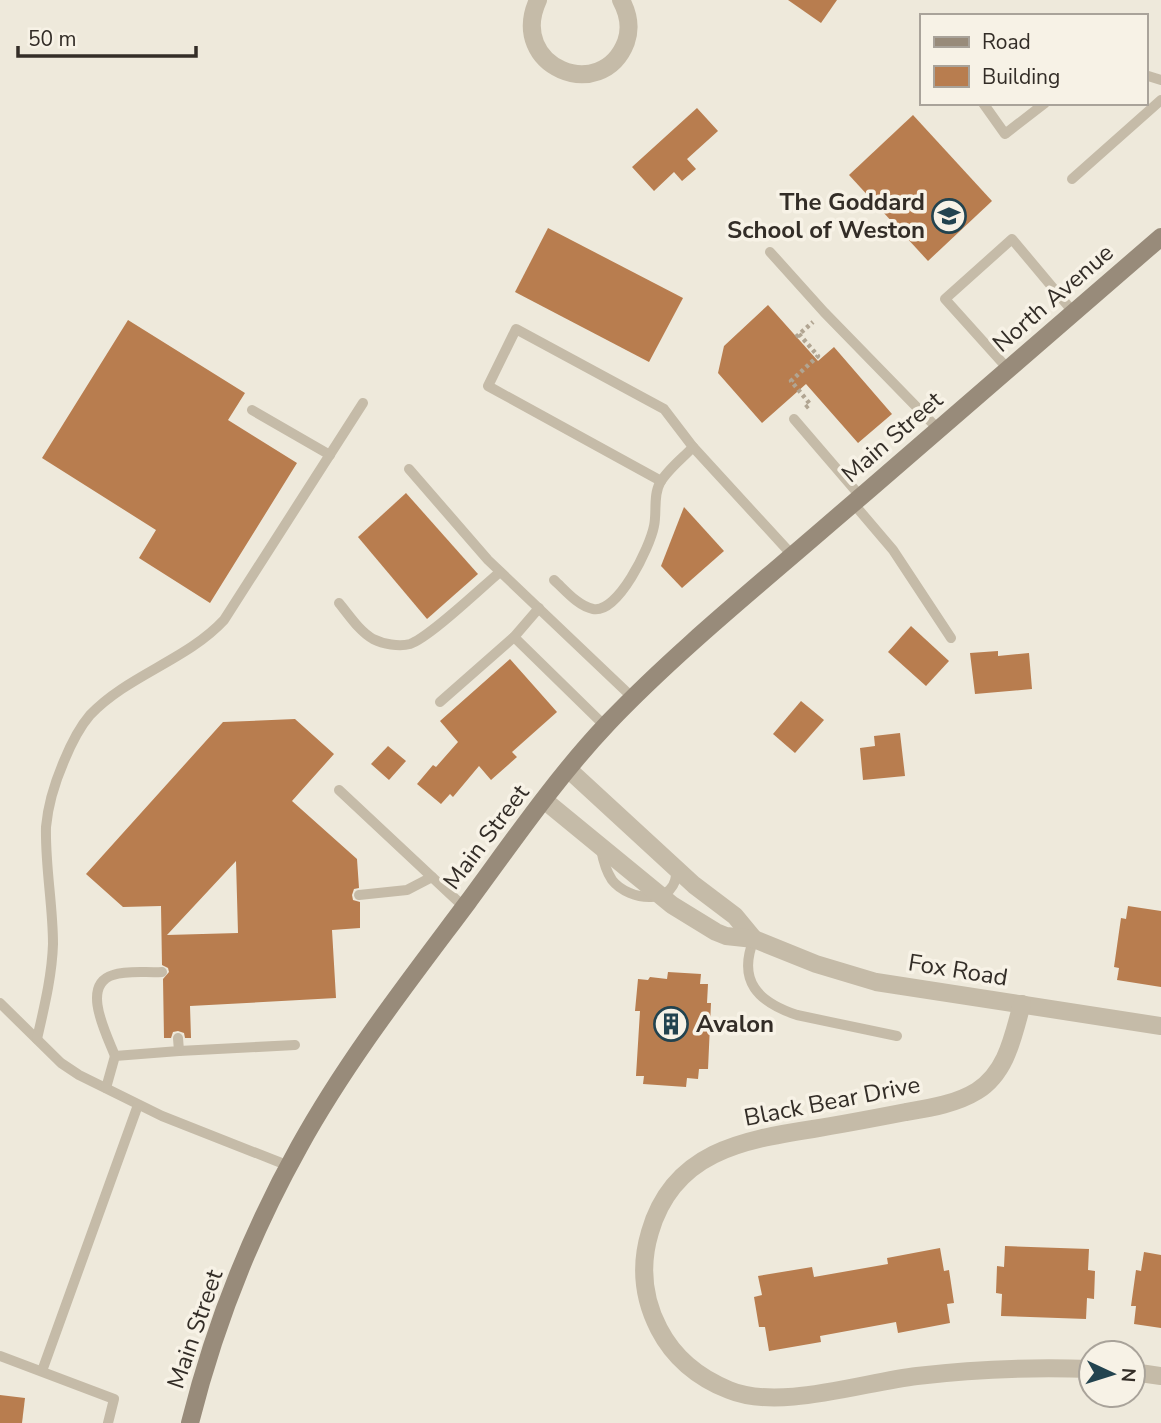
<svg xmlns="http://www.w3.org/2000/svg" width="1161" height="1423" font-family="'Nunito Sans',sans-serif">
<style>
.building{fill:#b87d4f;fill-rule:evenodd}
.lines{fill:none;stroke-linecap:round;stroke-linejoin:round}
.path{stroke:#b1a592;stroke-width:4.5;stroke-dasharray:3.5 3.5;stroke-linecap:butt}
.service{stroke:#c5bba8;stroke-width:10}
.minor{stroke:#c5bba8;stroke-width:18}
.secondary{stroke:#988b7a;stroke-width:18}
.labels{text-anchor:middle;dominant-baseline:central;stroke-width:7;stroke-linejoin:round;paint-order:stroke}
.poi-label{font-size:24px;font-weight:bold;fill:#332d27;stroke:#f7f2e6;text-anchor:end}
.street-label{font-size:24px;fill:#332d27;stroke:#f7f2e6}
</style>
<rect width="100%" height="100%" fill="#eee9db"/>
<g class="building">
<polygon points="788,0 837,0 821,23"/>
<polygon points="697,108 718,131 687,159 696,169 682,181 674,172 654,191 632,167"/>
<polygon points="913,115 992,201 928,261 849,175"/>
<polygon points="548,228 683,298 649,362 515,292"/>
<polygon points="768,305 818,361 834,347 892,414 858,443 806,384 762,423 718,373 724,346"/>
<polygon points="128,320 245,393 228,420 297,463 210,603 139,558 156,530 42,458"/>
<polygon points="406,493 478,574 427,619 358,537"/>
<polygon points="684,507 724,551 682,588 661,566"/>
<polygon points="911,626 949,661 926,686 888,652"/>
<polygon points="998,651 998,656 1029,653 1032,689 975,694 970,653"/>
<polygon points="510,659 557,712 512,752 517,757 491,780 479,766 453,797 450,794 441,804 417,784 433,765 436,767 458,742 440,721"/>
<polygon points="801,701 824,720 795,753 773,734"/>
<path d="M295,719L334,754L292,801L357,859L359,888L354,889L352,895L353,900L360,902V928L332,930L336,998L190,1006L191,1038H185L184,1033L178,1031L173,1032L171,1038H164L163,979L169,972L168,968L162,965L161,906L123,907L86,874L223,722ZM236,861L238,933L167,935Z"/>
<polygon points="900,733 905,776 863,780 860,748 875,746 874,736"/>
<polygon points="388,746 406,761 389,780 371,764"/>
<polygon points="1128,906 1161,911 1161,987 1117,980 1119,968 1114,967 1121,918 1126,919"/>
<polygon points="668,972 701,974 700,984 708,984 707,1003 711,1003 708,1069 699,1069 698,1079 687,1078 686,1087 643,1084 644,1076 636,1076 640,1011 635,1011 638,979 648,980 650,977 667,979"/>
<polygon points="1005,1246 1089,1249 1088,1270 1095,1271 1094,1299 1087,1298 1086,1319 1001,1316 1002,1294 996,1293 997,1266 1004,1267"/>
<polygon points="940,1248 944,1271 949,1270 954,1303 947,1304 950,1323 898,1333 896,1322 820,1336 821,1342 769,1351 765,1327 759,1327 754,1297 762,1295 758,1276 812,1267 814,1277 888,1264 887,1258"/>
<polygon points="1144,1252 1161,1255 1161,1328 1134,1324 1136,1306 1131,1306 1136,1270 1141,1271"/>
<polygon points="0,1395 25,1398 22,1423 0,1423"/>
</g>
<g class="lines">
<g class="path">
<polyline points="799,334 818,356 791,381 810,404 804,409"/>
<polyline points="796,337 813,322"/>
</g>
<g class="service">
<polyline points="1145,75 1161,80"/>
<polyline points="983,103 1005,134 1045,103"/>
<polyline points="1072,179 1161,100"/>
<polyline points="770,252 824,312 939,430"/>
<polyline points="1008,369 945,299 1012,239 1074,313"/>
<polyline points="252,410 330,455"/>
<polyline points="794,419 861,497"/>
<polyline points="409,469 488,560 633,698"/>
<polyline points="661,481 488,386 516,329 664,409 693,447 793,556"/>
<polyline points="853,503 893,550 951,638"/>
<path d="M554,580C565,590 578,606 593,609C618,614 650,547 654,526C657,513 653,495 660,483C667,470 683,458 693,447"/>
<path d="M339,603C349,615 359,631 373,639C383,644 399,647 410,644C429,638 482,587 500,572"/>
<polyline points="514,637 605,726"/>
<polyline points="440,702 514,637 539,608"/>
<polyline points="339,790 464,907"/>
<path d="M601,849C603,860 606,871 612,880C629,902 679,907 676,869"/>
<polyline points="359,895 407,890 432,877"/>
<path d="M754,939C737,981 758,1002 797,1015L897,1036"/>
<polyline points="0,1003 61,1063 79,1075 162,1116 289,1166"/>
<path d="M37,1039C44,1008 52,976 53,944C53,905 45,866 46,827C48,804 55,782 64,761C71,744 78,729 90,715C128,675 187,660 224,620L363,403"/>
<polyline points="179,1051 295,1045"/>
<path d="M115,1056C107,1035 80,985 113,975C128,970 147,973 162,972"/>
<polyline points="106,1088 115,1056 179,1051 178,1038"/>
<polyline points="0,1356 114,1399 108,1423"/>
<polyline points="42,1371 138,1105"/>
</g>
<g class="minor">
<path d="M538,0C507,67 602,105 626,42C631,28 628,13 621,0"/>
<polyline points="568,769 694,885 735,916 754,939"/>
<polyline points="544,800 672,905 716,932 726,936 754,939 816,964 876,982 1161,1026"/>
<path d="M1022,1004C1013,1036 1007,1072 977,1091C956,1104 930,1108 906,1112C875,1118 844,1124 813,1129C742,1140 673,1152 650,1232C640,1265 643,1298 659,1329C674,1358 699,1378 729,1390C779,1411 864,1382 917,1376C975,1369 1033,1367 1091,1369"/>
<polyline points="1133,1372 1161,1376"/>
</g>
<path class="secondary" d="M190,1423C214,1327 251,1233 299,1147C347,1060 409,981 468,902C513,841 556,778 608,723C676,652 754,589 829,524C940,429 1050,333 1161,237"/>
</g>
<defs>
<g id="school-ring" transform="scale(1.75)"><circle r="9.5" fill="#f7f2e6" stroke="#22434f" stroke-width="1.5"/><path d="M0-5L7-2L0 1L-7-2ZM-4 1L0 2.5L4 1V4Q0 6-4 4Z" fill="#22434f"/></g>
<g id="building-ring" transform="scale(1.75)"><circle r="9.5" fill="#f7f2e6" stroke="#22434f" stroke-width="1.5"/><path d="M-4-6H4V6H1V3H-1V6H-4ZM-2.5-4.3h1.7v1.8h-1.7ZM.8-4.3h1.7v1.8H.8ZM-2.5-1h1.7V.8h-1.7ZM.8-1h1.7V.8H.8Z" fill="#22434f"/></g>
</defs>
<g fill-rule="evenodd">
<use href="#school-ring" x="949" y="216"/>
<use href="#building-ring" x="671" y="1024"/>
</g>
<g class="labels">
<g class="poi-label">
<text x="925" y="202">The Goddard<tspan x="925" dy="28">School of Weston</tspan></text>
<text x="696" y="1024" text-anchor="start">Avalon</text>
</g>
<g class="street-label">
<text transform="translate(1053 298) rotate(-41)">North Avenue</text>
<text transform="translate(892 437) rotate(-41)">Main Street</text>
<text transform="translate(486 837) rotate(-53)">Main Street</text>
<text transform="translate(958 970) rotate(9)">Fox Road</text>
<text transform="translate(832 1101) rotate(-11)">Black Bear Drive</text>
<text transform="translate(195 1329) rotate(-71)">Main Street</text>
</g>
</g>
<rect x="920" y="14" width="228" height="91" fill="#f7f2e6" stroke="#a9a39a" stroke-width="2"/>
<rect x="934" y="37" width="35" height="10" fill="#988b7a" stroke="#a9a39a" stroke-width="2"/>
<text x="982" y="49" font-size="21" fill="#332d27">Road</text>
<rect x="934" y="66" width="35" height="21" fill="#b87d4f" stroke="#a9a39a" stroke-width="2"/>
<text x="982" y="84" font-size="21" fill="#332d27">Building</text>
<g transform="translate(1112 1374) rotate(94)"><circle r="33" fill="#f7f2e6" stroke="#a9a39a" stroke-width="2"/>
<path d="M0-5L12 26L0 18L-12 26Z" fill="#22434f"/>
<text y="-10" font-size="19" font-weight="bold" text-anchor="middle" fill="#332d27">N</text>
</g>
<path d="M18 46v10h178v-10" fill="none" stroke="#332d27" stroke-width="3.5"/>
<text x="28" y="46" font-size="21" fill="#332d27" stroke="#f7f2e6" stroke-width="5" paint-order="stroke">50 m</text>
</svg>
